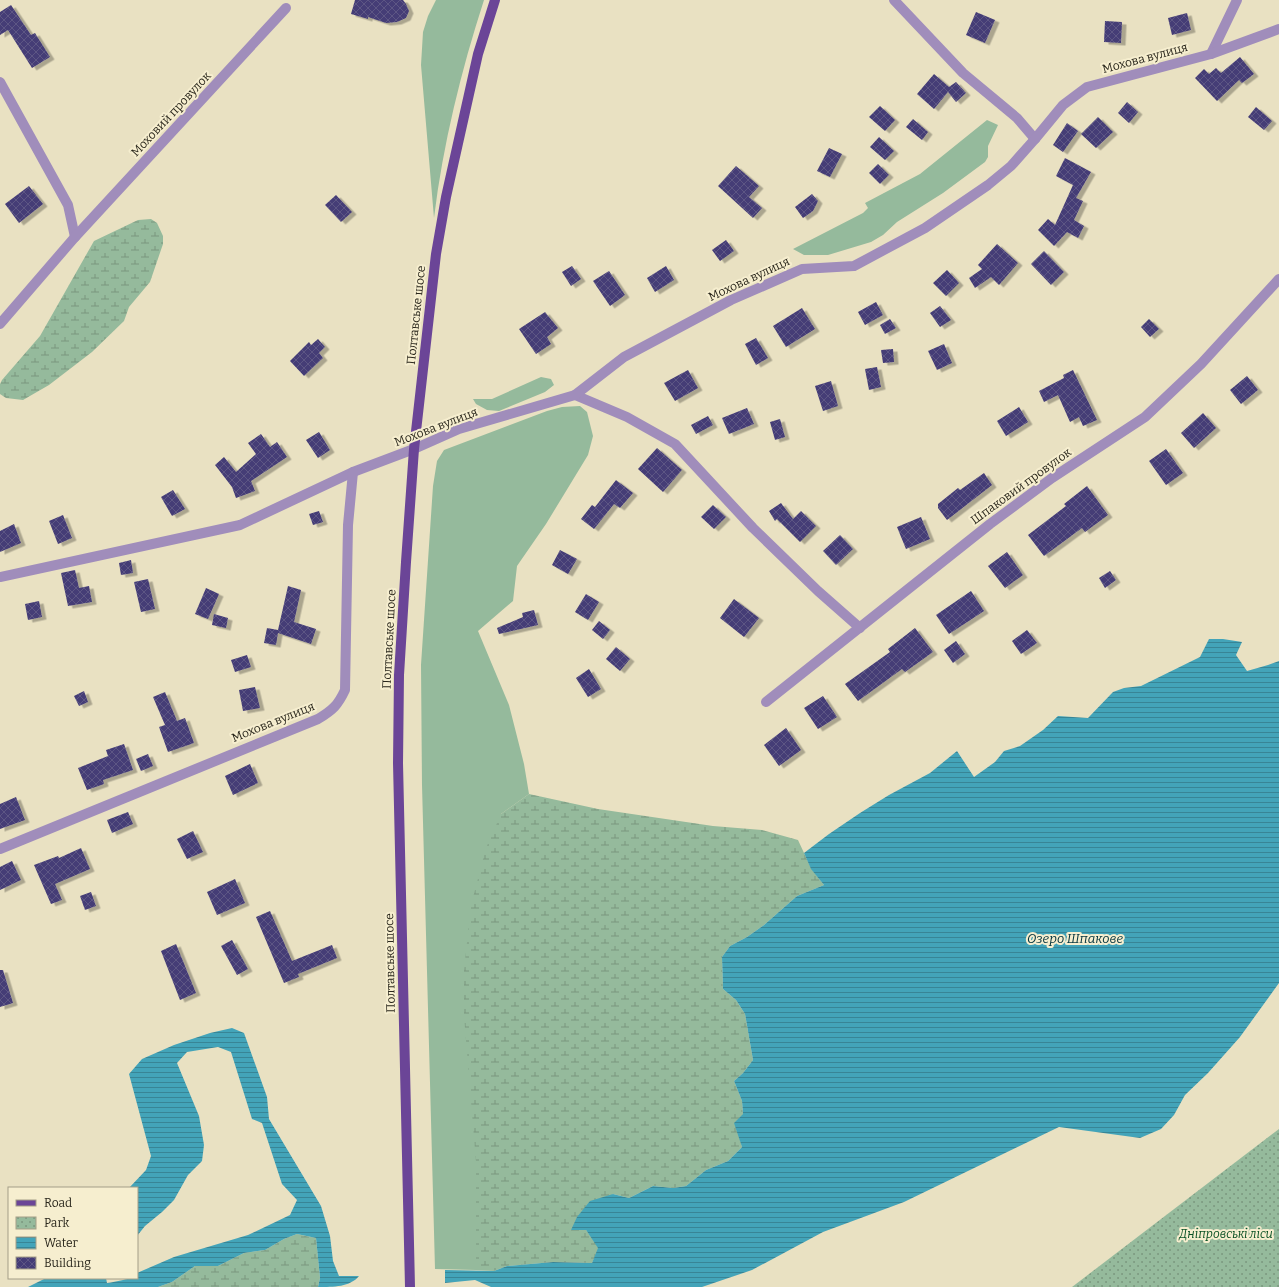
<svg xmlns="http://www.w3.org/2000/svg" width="1279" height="1287" font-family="Bitter,serif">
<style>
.grass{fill:#95ba9c}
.wetland{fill:url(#wetland-marsh)}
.park{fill:url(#park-dots)}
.water{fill:url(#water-rules)}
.building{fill:url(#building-cross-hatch);filter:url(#shadow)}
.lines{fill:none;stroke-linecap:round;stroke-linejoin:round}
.minor{stroke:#a08dbb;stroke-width:10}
.major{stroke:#6b4597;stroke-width:10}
.labels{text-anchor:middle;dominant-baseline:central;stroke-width:4;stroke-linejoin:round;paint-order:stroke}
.street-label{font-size:12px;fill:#29261b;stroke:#f6eecf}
.park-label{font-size:12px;font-style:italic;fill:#074f22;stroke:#f6eecf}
.water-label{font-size:13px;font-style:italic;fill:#03323c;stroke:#f6eecf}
</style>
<defs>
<pattern id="wetland-marsh" width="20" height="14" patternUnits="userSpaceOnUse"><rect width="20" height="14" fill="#95ba9c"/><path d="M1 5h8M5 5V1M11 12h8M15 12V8" fill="none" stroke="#7a977e"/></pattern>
<pattern id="park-dots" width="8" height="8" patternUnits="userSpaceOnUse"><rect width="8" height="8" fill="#95ba9c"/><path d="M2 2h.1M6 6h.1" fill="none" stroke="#7a977e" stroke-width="1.8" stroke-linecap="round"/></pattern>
<pattern id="water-rules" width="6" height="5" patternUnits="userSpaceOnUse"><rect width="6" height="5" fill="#43a4b9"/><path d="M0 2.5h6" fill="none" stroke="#388596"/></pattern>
<pattern id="building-cross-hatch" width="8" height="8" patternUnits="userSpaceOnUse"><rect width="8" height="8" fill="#443c76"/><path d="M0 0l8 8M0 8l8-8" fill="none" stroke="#5d5684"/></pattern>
<filter id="shadow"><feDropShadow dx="4.5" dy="2.5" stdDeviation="0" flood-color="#0004"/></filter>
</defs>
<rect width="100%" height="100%" fill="#e9e1c2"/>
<g class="grass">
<path d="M436,0H484C461,71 443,144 434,218L421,65L423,32L428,16Z"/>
<polygon points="987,120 998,125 988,146 988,157 985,162 943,193 897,222 883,235 871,242 828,255 804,255 793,249 863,213 868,208 865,203 920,174"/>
<polygon points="541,377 551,379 554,385 545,392 499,411 487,410 476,404 473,399 492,399"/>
<polygon points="580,406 587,412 593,436 588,455 546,524 517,566 513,601 478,631 509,705 524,764 529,794 501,814 476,1162 476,1270 435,1269 422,785 421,665 433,486 437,461 444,450 547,411 562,407"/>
</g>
<g class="wetland">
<polygon points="151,219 157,223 163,236 163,244 150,282 129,307 124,321 92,352 49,385 23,400 6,398 0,394 0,384 2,380 40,336 94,241 138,220"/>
<polygon points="529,794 598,809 713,826 762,830 798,840 811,868 824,885 797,896 764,925 747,937 730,946 722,957 723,989 736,1000 745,1014 753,1060 743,1073 734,1081 742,1101 743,1114 739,1135 742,1147 728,1161 706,1170 686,1186 673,1188 653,1186 629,1198 613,1194 571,1230 586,1230 599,1248 592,1263 553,1262 507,1266 494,1271 476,1270 476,1162 464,1016 464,970 471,905 486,848 501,814"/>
<polygon points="297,1234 316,1238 320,1278 318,1287 158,1287 172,1282 195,1266 218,1266 244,1253 265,1250 284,1239"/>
</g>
<polygon class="park" points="1279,1129 1279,1287 1072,1287"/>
<g class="water">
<polygon points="1209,639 1223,639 1242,642 1236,655 1247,671 1268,665 1279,661 1279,983 1240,1037 1208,1073 1185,1095 1174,1115 1161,1129 1140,1138 1059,1127 904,1202 823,1232 752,1270 702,1287 491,1287 475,1280 445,1283 445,1270 494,1271 507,1266 553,1262 592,1263 598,1248 586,1230 571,1230 577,1217 590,1201 613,1194 629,1198 653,1186 673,1188 686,1186 706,1170 728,1161 742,1147 734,1123 743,1114 742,1101 734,1081 743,1073 753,1060 745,1014 736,1000 723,989 722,957 730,946 747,937 764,925 797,896 824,885 811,869 804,853 829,834 860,813 889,795 930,773 957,751 974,777 995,762 1004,751 1020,746 1043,730 1058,716 1088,718 1113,692 1124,688 1141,686 1200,657"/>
<path d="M232,1028L244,1033L267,1097L269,1119L321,1206L330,1236L333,1261L339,1276H359C350,1287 334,1287 318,1287L320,1278L316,1238L297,1234L284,1239L265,1250L244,1253L218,1266H195L172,1282L158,1287H28L46,1278H106L107,1283C117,1282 127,1278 137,1278V1273L174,1257L248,1235L290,1215L297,1200L282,1184L262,1123L252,1119L231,1052L218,1047L187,1052L177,1063L199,1116L204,1145L202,1161L188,1175L174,1200L162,1212L145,1226L137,1236V1188H129L146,1170L151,1156L129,1074L142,1059L174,1045L210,1033Z"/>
</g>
<g class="building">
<polygon points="355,0 403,0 406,4 409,11 406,18 397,22 386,23 368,17 368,19 351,14"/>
<polygon points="11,5 31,35 35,33 50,57 32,68 8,30 0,35 0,12"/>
<polygon points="976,12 995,20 985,43 966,35"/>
<polygon points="1187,13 1191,30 1172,35 1168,18"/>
<polygon points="1105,21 1122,22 1121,43 1104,42"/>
<polygon points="1240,57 1254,74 1242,83 1239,80 1217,101 1195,78 1204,69 1209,74 1216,68 1221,73"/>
<polygon points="934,74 949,87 956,82 966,93 956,102 948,92 934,109 917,94"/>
<polygon points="1127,102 1138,112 1129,123 1118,113"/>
<polygon points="880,106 895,120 885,131 869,117"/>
<polygon points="1256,107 1272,121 1264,130 1248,117"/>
<polygon points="1098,117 1113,132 1096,148 1081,134"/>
<polygon points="913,119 928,132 922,140 906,127"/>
<polygon points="1067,123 1078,131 1063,152 1053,145"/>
<polygon points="879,137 894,151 885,160 870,147"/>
<polygon points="829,148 842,154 830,177 817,171"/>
<polygon points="1065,158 1091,172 1076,198 1083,201 1074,220 1084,226 1078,238 1067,232 1054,246 1038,230 1048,219 1055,225 1073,185 1056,176"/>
<polygon points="878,164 889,175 880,184 869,173"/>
<polygon points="736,166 759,186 749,197 762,208 753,218 718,186"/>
<polygon points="29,186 43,204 19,223 5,204"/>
<polygon points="812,194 818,201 813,211 803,218 795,207"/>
<polygon points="336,195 352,212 341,222 325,205"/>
<polygon points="726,240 734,251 720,261 712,250"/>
<polygon points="997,244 1018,263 999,285 991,277 975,288 969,278 982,269 978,265"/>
<polygon points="1044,251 1064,272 1051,285 1031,264"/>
<polygon points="572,266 581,279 571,286 562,272"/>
<polygon points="666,266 674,280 655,292 647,278"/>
<polygon points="947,270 959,283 946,296 933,283"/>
<polygon points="609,271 625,295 610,306 593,281"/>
<polygon points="876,302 883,315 865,325 858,312"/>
<polygon points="940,306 951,320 940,327 930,313"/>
<polygon points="802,308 815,329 786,347 773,326"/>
<polygon points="545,312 558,328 547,337 551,344 536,354 519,329"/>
<polygon points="890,319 896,328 885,334 880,325"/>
<polygon points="1149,319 1159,329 1150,337 1141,327"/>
<polygon points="756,338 768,358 756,365 745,344"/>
<polygon points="318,339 325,347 319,353 323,358 304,376 290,361 309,342 311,345"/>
<polygon points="944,344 952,363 937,370 928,351"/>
<polygon points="893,349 894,362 883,363 881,350"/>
<polygon points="877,367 881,387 869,390 865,369"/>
<polygon points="688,370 698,388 675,401 664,383"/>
<polygon points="1073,370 1097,420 1083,426 1079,417 1070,422 1058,395 1044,402 1039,391 1064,378 1063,375"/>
<polygon points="1247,376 1258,390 1241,404 1230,390"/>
<polygon points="831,381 838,406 823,411 815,386"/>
<polygon points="1019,407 1028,422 1006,436 997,421"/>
<polygon points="747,408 754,424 729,434 722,418"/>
<polygon points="1203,413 1216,428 1194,448 1181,433"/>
<polygon points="708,416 713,425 696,434 691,425"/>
<polygon points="780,419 785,437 775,440 770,422"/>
<polygon points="319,432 330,450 318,458 306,440"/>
<polygon points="261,434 270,447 277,442 287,457 251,481 255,491 236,498 232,487 215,465 224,457 236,472 256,454 248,443"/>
<polygon points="657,448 682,470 663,492 638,469"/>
<polygon points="1166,449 1183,473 1166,485 1149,461"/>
<polygon points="984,473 992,485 947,520 938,508 938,504 958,488 960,490"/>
<polygon points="616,480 633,493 620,508 614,504 594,529 581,519 592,505 595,507"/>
<polygon points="1087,486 1108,515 1085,532 1082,528 1044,556 1028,535 1066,506 1064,504"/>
<polygon points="173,490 185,509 172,516 161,497"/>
<polygon points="781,503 793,519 801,511 816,526 800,542 777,519 775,521 769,511"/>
<polygon points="713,505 726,517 714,529 701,517"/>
<polygon points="319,511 323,522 313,525 309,514"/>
<polygon points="63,515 72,538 58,544 49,521"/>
<polygon points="921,517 930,539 906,549 897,527"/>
<polygon points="14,524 21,543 0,552 0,531"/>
<polygon points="840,535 853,549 836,565 823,551"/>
<polygon points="560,550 577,559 568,574 552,565"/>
<polygon points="1007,552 1023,575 1005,588 988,566"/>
<polygon points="131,560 133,573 121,575 119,563"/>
<polygon points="75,570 79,588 89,586 92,602 68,606 61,573"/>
<polygon points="1110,571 1116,580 1105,588 1099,578"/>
<polygon points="148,579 155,609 141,612 134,582"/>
<polygon points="288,586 301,590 294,622 316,629 311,644 278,633 276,645 264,643 267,628 278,630"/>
<polygon points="206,588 219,594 208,619 195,614"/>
<polygon points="971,591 984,611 949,634 936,615"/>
<polygon points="586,594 599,602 588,620 575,612"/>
<polygon points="734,599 759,618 744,637 720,618"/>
<polygon points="39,601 42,617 28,620 25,604"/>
<polygon points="534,610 538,625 499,634 497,628 523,617 522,613"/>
<polygon points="214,614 228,618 226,628 212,625"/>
<polygon points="599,621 610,630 603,639 592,630"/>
<polygon points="915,628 933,652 905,672 902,669 858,701 845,684 890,652 888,649"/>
<polygon points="1027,630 1037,643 1021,654 1012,641"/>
<polygon points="956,641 965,654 953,663 944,650"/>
<polygon points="616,647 630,659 620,671 606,659"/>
<polygon points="247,655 251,667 235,672 231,660"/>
<polygon points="589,669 601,689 588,697 576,678"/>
<polygon points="255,687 260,708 243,711 239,690"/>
<polygon points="84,691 88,702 79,706 74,696"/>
<polygon points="165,692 177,721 185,718 194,743 168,752 159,727 165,725 153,697"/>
<polygon points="823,696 837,717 818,729 804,708"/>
<polygon points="786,728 801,750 779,766 764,745"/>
<polygon points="124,744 133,770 103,780 104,784 87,790 78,768 108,756 106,750"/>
<polygon points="148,754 153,766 141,771 136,759"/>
<polygon points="250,764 258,783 233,795 225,776"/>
<polygon points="16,797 25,820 0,829 0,804"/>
<polygon points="128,812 133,824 112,833 107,820"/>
<polygon points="193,831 203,852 187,859 177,839"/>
<polygon points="81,848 90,869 55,884 62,900 51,904 34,865 58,856 59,858"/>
<polygon points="12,861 21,880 0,890 0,867"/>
<polygon points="235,879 245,903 217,915 207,892"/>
<polygon points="91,892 96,906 85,910 80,896"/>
<polygon points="270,911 292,961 332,945 337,958 298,974 299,977 284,983 256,917"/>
<polygon points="232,940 248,969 237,975 221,946"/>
<polygon points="176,944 196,993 180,1000 161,951"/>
<polygon points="0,970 3,970 13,1003 0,1007"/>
</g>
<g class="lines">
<g class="minor">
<polyline points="894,0 963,73 1017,118 1035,139"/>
<polyline points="1211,54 1237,0"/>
<polyline points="0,82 68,205 75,237"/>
<polyline points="0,324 75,237 286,8"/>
<polyline points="575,395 627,417 675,444 753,528 818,591 860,628"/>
<polyline points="0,577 240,525 353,472 414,449 459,429 575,395 624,357 731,300 802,269 854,266 925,228 988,185 1011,166 1035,139 1063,105 1087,87 1211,54 1279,29"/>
<polyline points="766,702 990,524 1052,478 1145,417 1201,364 1279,279"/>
<path d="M0,849L318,719C333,710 338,705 345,690L348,525L353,472"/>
</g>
<polyline class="major" points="410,1287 398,763 399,675 406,562 414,449 436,254 446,197 478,54 495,0"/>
</g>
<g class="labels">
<g class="street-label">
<text transform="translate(1145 58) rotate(-15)">Мохова вулиця</text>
<text transform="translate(171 114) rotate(-47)">Моховий провулок</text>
<text transform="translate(749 279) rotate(-25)">Мохова вулиця</text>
<text transform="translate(416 315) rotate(-84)">Полтавське шосе</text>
<text transform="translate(436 427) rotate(-21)">Мохова вулиця</text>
<text transform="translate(1021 486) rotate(-36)">Шпаковий провулок</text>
<text transform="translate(389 639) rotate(-87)">Полтавське шосе</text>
<text transform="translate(273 722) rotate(-22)">Мохова вулиця</text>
<text transform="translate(390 963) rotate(-91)">Полтавське шосе</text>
</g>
<g class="park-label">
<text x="1226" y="1234">Дніпровські ліси</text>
</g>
<g class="water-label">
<text x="1075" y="938">Озеро Шпакове</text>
</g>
</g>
<rect x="8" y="1187" width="130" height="92" fill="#f6eecf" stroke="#a49e87"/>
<rect x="16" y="1200" width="20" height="6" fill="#6b4597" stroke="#a49e87"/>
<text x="44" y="1207" font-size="12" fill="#29261b">Road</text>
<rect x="16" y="1217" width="20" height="12" fill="url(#park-dots)" stroke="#a49e87"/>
<text x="44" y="1227" font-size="12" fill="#29261b">Park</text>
<rect x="16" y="1237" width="20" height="12" fill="url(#water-rules)" stroke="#a49e87"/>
<text x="44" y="1247" font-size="12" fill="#29261b">Water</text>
<rect x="16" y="1257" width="20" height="12" fill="url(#building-cross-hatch)" stroke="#a49e87"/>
<text x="44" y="1267" font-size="12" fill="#29261b">Building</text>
</svg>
